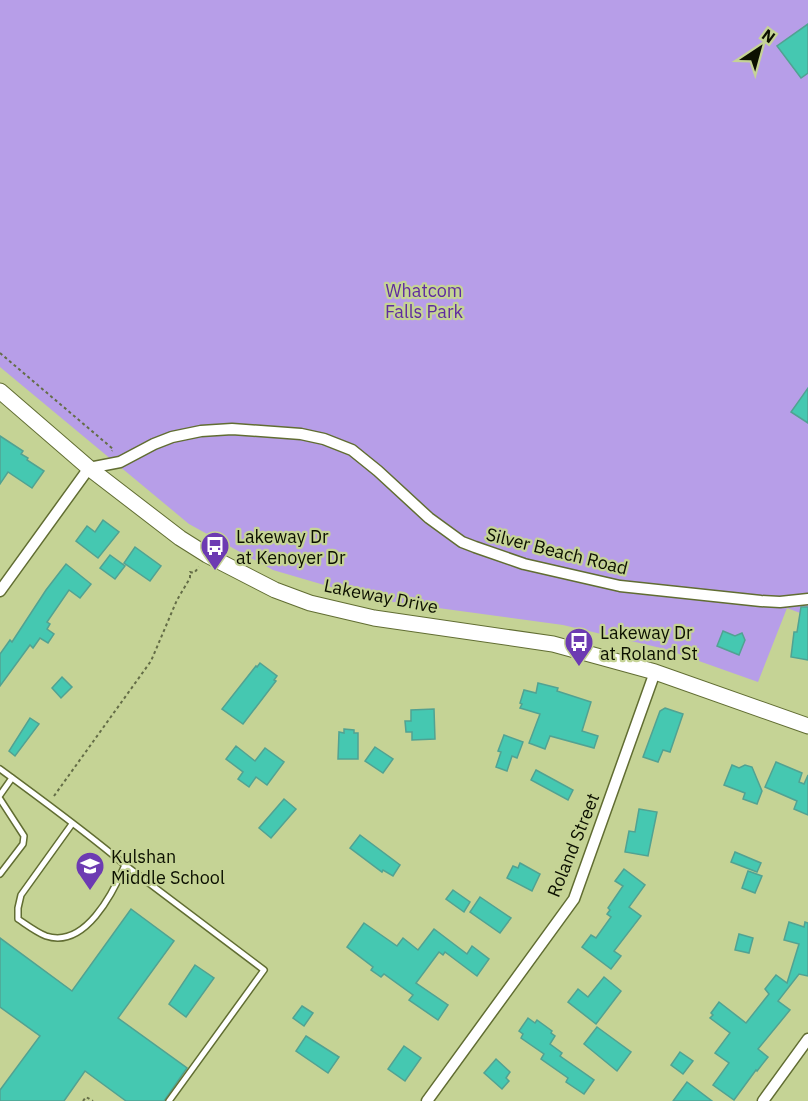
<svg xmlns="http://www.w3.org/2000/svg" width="808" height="1101" font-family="'IBM Plex Sans',sans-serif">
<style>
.green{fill:#b79ee8}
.building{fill:#45c8b1;stroke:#51a292;stroke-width:1.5}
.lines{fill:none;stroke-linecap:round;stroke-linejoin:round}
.service-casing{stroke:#616d32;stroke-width:8}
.minor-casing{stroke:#616d32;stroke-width:13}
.secondary-casing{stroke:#616d32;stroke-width:17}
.path{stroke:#646d47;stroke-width:2;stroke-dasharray:3 3;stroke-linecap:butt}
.service{stroke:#fff;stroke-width:5}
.minor{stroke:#fff;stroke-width:10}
.secondary{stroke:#fff;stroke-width:15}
.labels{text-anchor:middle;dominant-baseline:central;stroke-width:4.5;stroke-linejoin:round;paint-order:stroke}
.park-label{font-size:18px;fill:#5f2ba0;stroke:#c5d395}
.poi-label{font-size:18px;fill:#0c1000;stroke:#c5d395;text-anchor:start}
.street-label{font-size:18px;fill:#0c1000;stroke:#c5d395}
</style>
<rect width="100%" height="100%" fill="#c5d395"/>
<polygon class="green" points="0,0 808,0 808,616 787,608 758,682 665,649 563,625 372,599 273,570 189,524 0,367"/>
<g class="building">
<polygon points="808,24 808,73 801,78 777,46"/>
<polygon points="808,388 808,423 791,412"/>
<polygon points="0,436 23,451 21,454 28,458 27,460 44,471 32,488 8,472 0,484"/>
<polygon points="103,520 119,532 98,558 76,541 87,526 95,532"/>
<polygon points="135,547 161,566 150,581 124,563"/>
<polygon points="110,555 125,566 115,579 100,568"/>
<polygon points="66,564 91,584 80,598 69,590 47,622 50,624 47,629 54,634 48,643 40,638 33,648 30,645 0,686 0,654 10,640 12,642 46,590"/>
<polygon points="801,607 808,607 808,660 791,657 794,632 797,632"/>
<polygon points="723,631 735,636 742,633 745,640 739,655 717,646"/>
<polygon points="260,663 277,676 274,680 276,681 243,724 222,709 256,666 257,667"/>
<polygon points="62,677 72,687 61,698 52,688"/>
<polygon points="538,683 558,688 557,691 591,702 582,731 598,736 594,748 550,736 545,749 529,743 540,714 520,708 522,704 520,703 524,690 536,693"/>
<polygon points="665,708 683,714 670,752 663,750 658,762 643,757 660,711"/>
<polygon points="434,709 435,739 412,740 412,732 406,732 405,721 411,721 411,710"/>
<polygon points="30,718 39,724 15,756 9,751"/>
<polygon points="344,729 354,730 354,733 358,733 358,759 338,759 339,732 344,733"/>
<polygon points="504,735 523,742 517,758 512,756 507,771 496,767 501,752 498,751"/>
<polygon points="236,746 255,761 265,748 284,762 267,785 256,777 249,787 238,779 243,772 226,759"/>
<polygon points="375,747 393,759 383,773 365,761"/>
<polygon points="776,762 802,773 799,782 804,784 808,775 808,815 794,809 797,801 765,787"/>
<polygon points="732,765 739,768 745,765 752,767 762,791 757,804 743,799 745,793 724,785"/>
<polygon points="536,770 573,790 568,800 531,780"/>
<polygon points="284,799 296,809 271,838 259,828"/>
<polygon points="639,809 657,812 648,856 625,852 629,831 635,832"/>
<polygon points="360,835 400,865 393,876 383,870 382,872 350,848"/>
<polygon points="735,852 761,863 757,872 731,862"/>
<polygon points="520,863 540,874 532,891 507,878 513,866 518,868"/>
<polygon points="624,869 645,885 629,907 641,916 614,951 621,956 611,969 582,947 591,935 596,938 611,917 607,914 610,910 608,908 623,886 615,881"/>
<polygon points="748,871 762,876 755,893 742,888"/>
<polygon points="453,890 470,902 464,912 446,899"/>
<polygon points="480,897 511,918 500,933 470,912"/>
<polygon points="131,909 174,941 118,1018 187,1068 164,1101 126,1101 85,1071 64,1101 0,1101 0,1090 40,1036 0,1007 0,938 72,991"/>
<polygon points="789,922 804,927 805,922 808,923 808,976 799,974 778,1001 790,1010 758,1049 768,1057 757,1071 756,1070 734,1100 713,1085 729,1063 715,1053 730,1033 710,1018 713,1015 711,1013 719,1002 746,1023 769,994 765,989 776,975 787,983 799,944 784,940"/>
<polygon points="364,923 397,946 403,938 418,950 434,929 467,954 472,946 489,959 477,976 445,952 443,955 439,952 416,983 448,1005 438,1020 409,1000 413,995 384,974 381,977 371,970 373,967 347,947"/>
<polygon points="739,934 753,938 749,953 735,950"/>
<polygon points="195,965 214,978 186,1017 169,1004"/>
<polygon points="604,977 621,991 596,1024 568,1002 578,989 588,997"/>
<polygon points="302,1006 313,1013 304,1026 293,1018"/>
<polygon points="528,1018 535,1023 537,1020 552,1031 551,1033 555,1036 550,1044 562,1053 560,1056 594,1080 584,1094 566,1082 568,1078 541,1059 544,1054 521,1038 523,1034 519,1031"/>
<polygon points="597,1027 631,1052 617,1071 584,1044"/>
<polygon points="306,1036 339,1057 328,1073 296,1051"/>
<polygon points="404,1046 421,1058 405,1081 388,1069"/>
<polygon points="680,1052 693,1061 683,1074 671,1065"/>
<polygon points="496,1059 510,1072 506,1078 509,1081 502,1089 484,1073"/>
<polygon points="687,1082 712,1101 673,1101"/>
</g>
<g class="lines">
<g class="service-casing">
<g id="service">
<path d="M0,769C42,800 85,831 125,865C113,893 85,949 46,936C36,932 27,925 18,919V908L21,895L72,824"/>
<polyline points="0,795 12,778"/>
<polyline points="0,799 24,836 23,844 0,874"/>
<polyline points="125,865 264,970 169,1101"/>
</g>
</g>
<g class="minor-casing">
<g id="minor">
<polyline points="0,591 89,468 120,462 154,444 172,437 201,431 232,429 301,434 324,439 352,450 378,471 429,518 462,542 475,547 524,564 620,586 761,601 780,602 808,599"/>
<polyline points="427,1101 574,899 655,672"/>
<polyline points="763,1101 808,1039"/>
</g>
</g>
<g class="secondary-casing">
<polyline id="secondary" points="0,391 89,468 180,538 207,555 275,590 310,603 374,618 553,644 655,672 808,726"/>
</g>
<g class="path">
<polyline points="0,353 113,449 112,451"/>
<polyline points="54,796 151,661 177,600 190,578 190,572 194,573 199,567"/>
<polyline points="83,1101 86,1097 93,1101"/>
</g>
<use href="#service" class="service"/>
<use href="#minor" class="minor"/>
<use href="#secondary" class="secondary"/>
</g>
<defs>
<g id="bus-pin" transform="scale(1.5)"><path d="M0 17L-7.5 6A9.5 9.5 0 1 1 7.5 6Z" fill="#6d3bb2" stroke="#c5d395"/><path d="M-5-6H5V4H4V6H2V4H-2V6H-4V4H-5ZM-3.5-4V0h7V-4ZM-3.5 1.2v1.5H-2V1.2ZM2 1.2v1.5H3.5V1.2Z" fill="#fff"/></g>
<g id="school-pin" transform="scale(1.5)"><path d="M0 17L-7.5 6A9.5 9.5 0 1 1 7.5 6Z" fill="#6d3bb2" stroke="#c5d395"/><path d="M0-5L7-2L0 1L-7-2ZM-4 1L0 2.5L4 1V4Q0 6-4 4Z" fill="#fff"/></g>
</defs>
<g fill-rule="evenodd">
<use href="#bus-pin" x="215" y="546"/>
<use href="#bus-pin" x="579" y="642"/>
<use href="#school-pin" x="90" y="866"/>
</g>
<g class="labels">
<g class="park-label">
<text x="424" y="290">Whatcom<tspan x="424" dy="21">Falls Park</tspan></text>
</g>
<g class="poi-label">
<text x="236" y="536">Lakeway Dr<tspan x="236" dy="21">at Kenoyer Dr</tspan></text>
<text x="600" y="632">Lakeway Dr<tspan x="600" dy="21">at Roland St</tspan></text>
<text x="111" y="856">Kulshan<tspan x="111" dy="21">Middle School</tspan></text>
</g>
<g class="street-label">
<text transform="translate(557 551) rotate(14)">Silver Beach Road</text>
<text transform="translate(381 596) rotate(11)">Lakeway Drive</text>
<text transform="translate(573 845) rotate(-68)">Roland Street</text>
</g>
</g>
<g transform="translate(760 48) rotate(36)" stroke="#c5d395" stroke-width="4.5" paint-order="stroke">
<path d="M0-4.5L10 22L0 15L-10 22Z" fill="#0c1000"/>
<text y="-9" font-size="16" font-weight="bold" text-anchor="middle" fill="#0c1000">N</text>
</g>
</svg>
